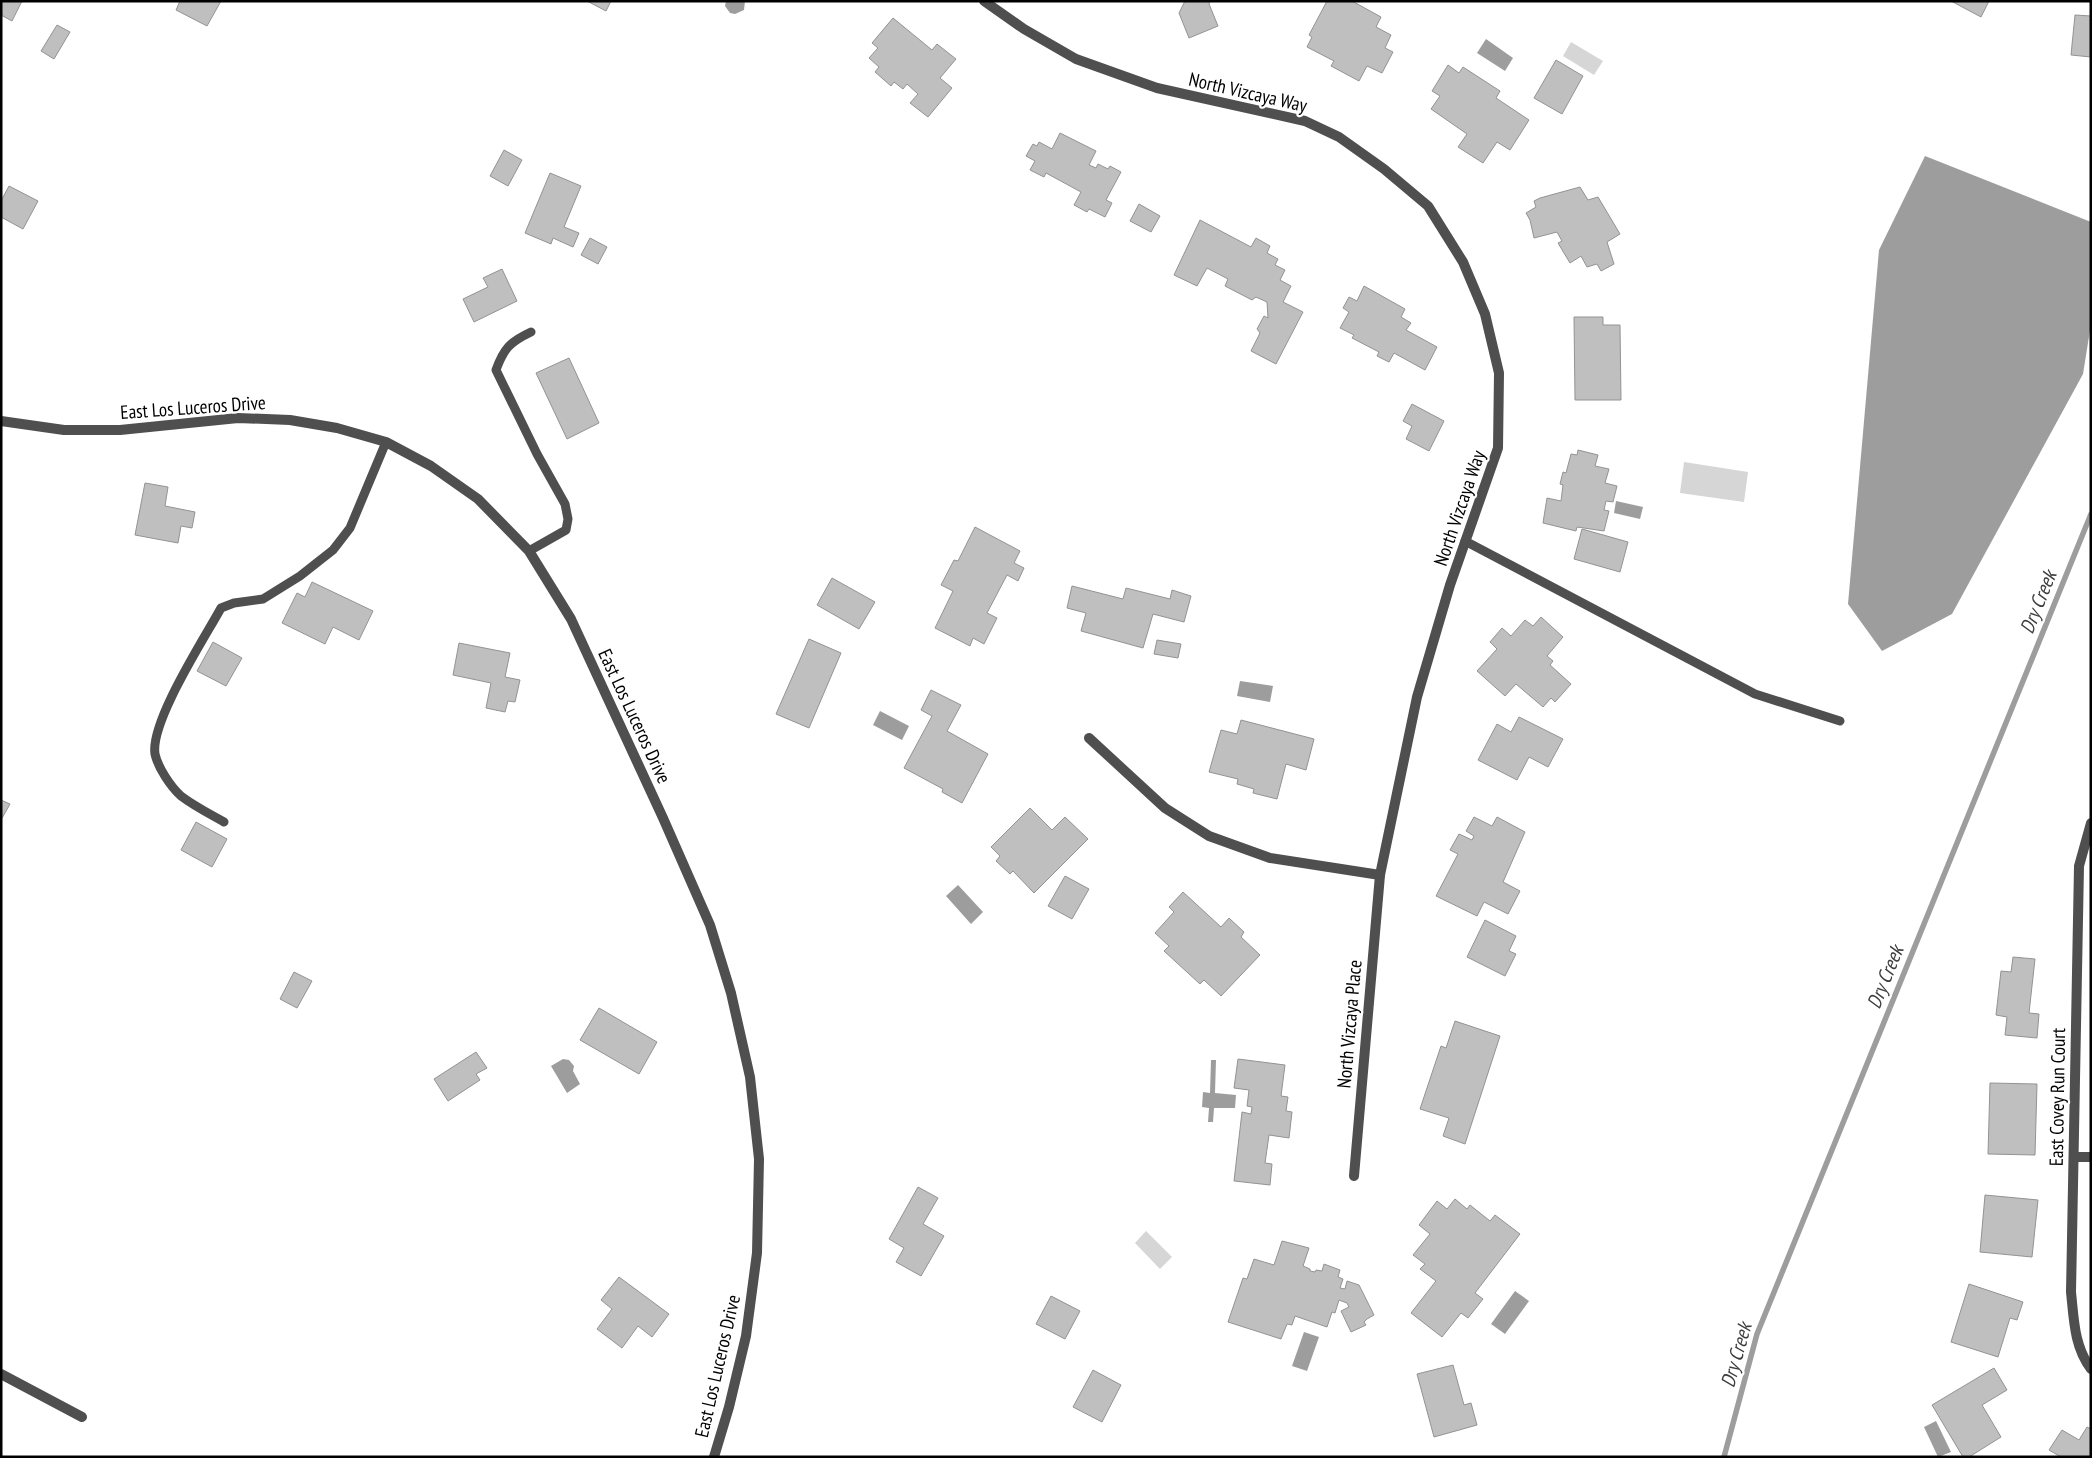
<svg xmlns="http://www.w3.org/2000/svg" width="2092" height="1458" font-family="'PT Sans Narrow',sans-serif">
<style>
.green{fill:#d6d6d6}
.water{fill:#9d9d9d}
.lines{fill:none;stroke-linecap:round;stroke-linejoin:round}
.stream{stroke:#9d9d9d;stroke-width:5.5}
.building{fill:#bfbfbf;stroke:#939393}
.service{stroke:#4f4f4f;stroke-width:9}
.minor{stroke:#4f4f4f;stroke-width:10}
.labels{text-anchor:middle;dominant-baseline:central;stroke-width:4.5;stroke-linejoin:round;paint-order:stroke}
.street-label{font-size:19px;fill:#000;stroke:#fff}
.water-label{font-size:20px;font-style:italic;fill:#3e3e3e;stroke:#fff}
</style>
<rect width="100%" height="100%" fill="#fff"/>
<g class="green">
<polygon points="1571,42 1603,61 1594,75 1563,56"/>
<polygon points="1684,462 1748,472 1744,502 1680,493"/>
<polygon points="1146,1231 1172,1257 1160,1269 1135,1243"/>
</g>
<g class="water">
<polygon points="726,1 745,1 744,10 735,14 730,13 725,6"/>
<polygon points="1486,39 1513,58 1505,71 1477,53"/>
<polygon points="1925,156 2091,222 2091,324 2083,374 1952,614 1882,651 1848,604 1879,250"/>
<polygon points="1616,501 1643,507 1640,519 1614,513"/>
<polygon points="1240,681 1273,686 1270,702 1237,696"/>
<polygon points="880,711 909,726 902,740 873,725"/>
<polygon points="958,885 983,912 971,924 946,896"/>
<polygon points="563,1059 569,1060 574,1066 573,1071 580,1084 567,1093 551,1066"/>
<polygon points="1211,1060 1216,1060 1215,1093 1236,1095 1235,1108 1214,1108 1213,1122 1208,1122 1209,1108 1202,1107 1203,1092 1210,1093"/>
<polygon points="1515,1291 1529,1301 1505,1334 1491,1324"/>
<polygon points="1304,1332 1319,1337 1307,1371 1292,1366"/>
<polygon points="1936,1421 1951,1452 1938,1457 1924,1427"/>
</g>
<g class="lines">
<polyline class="stream" points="1724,1457 1757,1334 2091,514"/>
</g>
<g class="building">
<polygon points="1,1 22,1 12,21 1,15"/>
<polygon points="180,1 221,1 207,26 176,10"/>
<polygon points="587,1 611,1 606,11"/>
<polygon points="1185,1 1210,1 1209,4 1218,26 1189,38 1179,13"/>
<polygon points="1327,1 1352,1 1381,17 1376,27 1391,35 1385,48 1393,52 1382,73 1367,66 1359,81 1331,66 1334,61 1307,47 1312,37 1309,35"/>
<polygon points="1951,1 1989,1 1981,17"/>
<polygon points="2075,15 2091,16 2091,57 2071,55"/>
<polygon points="893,18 932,50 937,44 956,59 940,78 952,88 928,117 910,103 918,94 907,84 903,89 894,82 891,86 875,72 879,67 869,58 878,48 872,43"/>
<polygon points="57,25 70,32 54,59 41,51"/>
<polygon points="1556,60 1583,76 1562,114 1534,98"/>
<polygon points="1448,65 1459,73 1463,67 1500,91 1496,98 1529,120 1510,150 1497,142 1483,163 1458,147 1467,134 1431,109 1440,96 1432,91"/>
<polygon points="1060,133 1096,151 1089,165 1096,168 1098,164 1108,169 1110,166 1121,172 1106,200 1112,203 1105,217 1089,209 1087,212 1074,205 1081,192 1046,173 1044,177 1030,170 1035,161 1026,156 1033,144 1037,146 1039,142 1052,149"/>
<polygon points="504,150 522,160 508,186 490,176"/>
<polygon points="550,173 581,186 564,227 579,233 573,247 553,238 551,244 525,233"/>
<polygon points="9,186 38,201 23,229 1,217 1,201"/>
<polygon points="1580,187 1588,200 1598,197 1620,234 1607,242 1614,264 1601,271 1597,264 1587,267 1581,256 1570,263 1558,243 1562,241 1557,232 1534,238 1530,220 1526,213 1536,207 1534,201 1540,198"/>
<polygon points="1139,204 1160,216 1151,232 1130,221"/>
<polygon points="1200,220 1251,247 1256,238 1270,246 1267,253 1278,259 1275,265 1285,270 1280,280 1291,286 1283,302 1303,312 1276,364 1251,351 1260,333 1257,329 1264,316 1268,318 1267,302 1256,297 1252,300 1225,286 1228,279 1207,268 1197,286 1174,275"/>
<polygon points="590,238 607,247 598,264 581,255"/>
<polygon points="502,269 517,301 474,322 463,299 488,287 483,278"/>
<polygon points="1364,286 1405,309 1401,317 1411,323 1406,330 1437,347 1425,370 1394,353 1389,362 1377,356 1379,352 1352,338 1354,335 1340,328 1349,312 1343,308 1349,297 1357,301"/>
<polygon points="1574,317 1603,317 1603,325 1620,325 1621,400 1575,400"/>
<polygon points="569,358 599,423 567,439 536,373"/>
<polygon points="1412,404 1444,421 1429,451 1406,439 1412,426 1403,421"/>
<polygon points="1578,450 1598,455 1595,466 1609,469 1605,483 1617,486 1613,502 1606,501 1604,510 1609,511 1604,531 1577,527 1576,531 1543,523 1547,498 1561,501 1563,485 1560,484 1563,472 1566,473 1571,454 1577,455"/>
<polygon points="145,483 168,487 165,506 195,512 192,528 181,526 178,543 135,535"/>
<polygon points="975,527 1020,551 1014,563 1024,568 1018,581 1007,575 987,613 997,618 984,644 973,638 970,646 935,628 953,591 941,585 954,560 958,561"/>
<polygon points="1582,529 1628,542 1620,572 1574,559"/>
<polygon points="832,578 875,602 859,629 817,605"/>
<polygon points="312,582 373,611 359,640 333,627 325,644 282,623 297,593 305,597"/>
<polygon points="1072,586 1123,599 1126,588 1170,599 1172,590 1191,596 1184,622 1153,614 1143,648 1081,631 1086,613 1067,608"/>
<polygon points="1541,617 1563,637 1547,656 1553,661 1550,665 1571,684 1555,702 1551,698 1543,707 1516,684 1505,696 1477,671 1497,649 1490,642 1502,628 1511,636 1525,620 1533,626"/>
<polygon points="809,639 841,653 809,728 776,714"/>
<polygon points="1157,640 1181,644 1178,658 1154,654"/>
<polygon points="213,642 242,658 226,686 197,671"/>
<polygon points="459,643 510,653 505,677 520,680 515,702 508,701 505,712 486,708 491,683 453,675"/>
<polygon points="931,690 961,705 947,731 988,754 962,803 942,792 943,789 904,768 932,716 921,710"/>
<polygon points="1519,717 1563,739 1548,767 1529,757 1517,780 1478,760 1497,724 1511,732"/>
<polygon points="1241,720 1314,739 1306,770 1286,764 1277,799 1253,793 1254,789 1237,784 1238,779 1209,772 1221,730 1237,734"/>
<polygon points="1,800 10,804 1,820"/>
<polygon points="1030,808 1052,830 1065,817 1088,839 1034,893 1013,871 1010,874 996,861 1000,856 991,847"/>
<polygon points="1474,817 1492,826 1497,817 1525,832 1503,882 1520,891 1508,914 1484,902 1477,916 1436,896 1458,854 1450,850 1459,834 1472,840 1474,836 1466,831"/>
<polygon points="196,822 227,839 212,867 181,850"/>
<polygon points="1065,876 1089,889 1072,919 1048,906"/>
<polygon points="1183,892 1221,927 1229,918 1244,932 1241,937 1260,955 1221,996 1204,980 1200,984 1164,951 1169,946 1155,933 1174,912 1169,907"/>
<polygon points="1485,920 1516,936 1509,951 1516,954 1505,976 1467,957"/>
<polygon points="2013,957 2035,959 2029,1013 2039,1014 2037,1038 2005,1035 2007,1017 1996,1015 2001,971 2011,972"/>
<polygon points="294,972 312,981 297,1008 280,999"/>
<polygon points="599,1008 657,1042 639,1074 580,1040"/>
<polygon points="1455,1021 1500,1036 1465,1144 1443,1136 1449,1118 1420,1109 1441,1046 1446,1048"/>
<polygon points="476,1052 487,1068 476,1074 480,1080 448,1101 434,1079"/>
<polygon points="1238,1059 1285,1065 1281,1096 1288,1097 1286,1111 1292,1112 1289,1138 1269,1135 1265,1163 1272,1164 1270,1185 1234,1181 1242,1112 1251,1114 1252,1107 1247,1106 1249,1090 1234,1088"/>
<polygon points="1990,1083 2037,1084 2035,1155 1988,1154"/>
<polygon points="918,1187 938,1198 923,1224 944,1236 921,1276 896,1262 904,1248 889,1239"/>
<polygon points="1985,1195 2038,1200 2032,1257 1980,1252"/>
<polygon points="1455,1199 1467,1209 1470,1205 1490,1221 1495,1215 1520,1234 1475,1293 1483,1299 1468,1318 1461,1313 1442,1337 1411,1313 1436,1281 1420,1269 1425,1264 1413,1255 1430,1234 1419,1225 1437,1201 1447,1209"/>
<polygon points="1282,1241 1309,1248 1303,1266 1310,1269 1310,1271 1315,1272 1316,1270 1322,1271 1324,1264 1340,1270 1338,1277 1343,1279 1340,1288 1345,1289 1347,1281 1359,1285 1374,1315 1367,1319 1364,1322 1366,1325 1351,1332 1341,1311 1349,1307 1347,1303 1339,1300 1335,1313 1332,1312 1327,1327 1295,1316 1292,1325 1287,1324 1281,1339 1228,1322 1243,1278 1247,1279 1254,1259 1274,1265"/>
<polygon points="619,1277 669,1314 652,1337 638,1326 622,1348 597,1329 612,1309 601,1300"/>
<polygon points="1969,1284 2023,1302 2017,1320 2010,1318 1998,1357 1951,1342"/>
<polygon points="1051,1296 1080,1311 1065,1339 1036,1324"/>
<polygon points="1453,1365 1464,1405 1471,1403 1477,1425 1434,1437 1417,1374"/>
<polygon points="1994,1368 2007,1390 1982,1405 2001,1437 1969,1457 1963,1457 1932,1405"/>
<polygon points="1093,1370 1121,1385 1102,1422 1073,1407"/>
<polygon points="2087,1427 2091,1429 2091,1457 2061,1457 2049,1450 2062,1430 2079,1440"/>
</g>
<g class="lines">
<g class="service">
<polyline points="1465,541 1755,694 1840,721"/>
<path d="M529,551l37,-21 2,-11 -3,-15 -28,-50 -41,-84c8,-22 14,-28 35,-38"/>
<path d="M224,822c-14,-8 -30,-16 -43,-26 -10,-9 -23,-28 -26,-42 -5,-32 49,-115 66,-146l13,-5 29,-4 37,-23 33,-26 17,-22 36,-86"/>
</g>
<g class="minor">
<polyline points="984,1 1024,29 1076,59 1157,88 1305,121 1339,137 1384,169 1428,206 1463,262 1485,314 1499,373 1498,448 1450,585 1417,697 1380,875 1354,1176"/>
<polyline points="1,421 64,430 120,430 238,418 290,420 337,428 386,442 431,466 478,499 529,551 571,619 663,818 710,925 731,993 750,1077 759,1159 757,1253 746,1336 729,1407 714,1457"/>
<polyline points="1089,738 1165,808 1209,836 1270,858 1380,875"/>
<path d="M2091,823l-12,43 -8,426c3,28 3,54 20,77"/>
<polyline points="2074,1157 2091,1157"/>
<polyline points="1,1374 82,1417"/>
</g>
</g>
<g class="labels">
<g class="street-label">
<text transform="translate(1248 92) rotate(13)">North Vizcaya Way</text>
<text transform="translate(193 407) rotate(-4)">East Los Luceros Drive</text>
<text transform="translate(1459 508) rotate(-71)">North Vizcaya Way</text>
<text transform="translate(635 716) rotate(65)">East Los Luceros Drive</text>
<text transform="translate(1349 1024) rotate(-85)">North Vizcaya Place</text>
<text transform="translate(2057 1097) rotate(-89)">East Covey Run Court</text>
<text transform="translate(717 1366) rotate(-77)">East Los Luceros Drive</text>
</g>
<g class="water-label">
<text transform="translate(2038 602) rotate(-68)">Dry Creek</text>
<text transform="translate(1885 977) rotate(-68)">Dry Creek</text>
<text transform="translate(1736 1355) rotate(-74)">Dry Creek</text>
</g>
</g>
<rect width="2092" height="1458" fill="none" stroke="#000000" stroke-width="5"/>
</svg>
